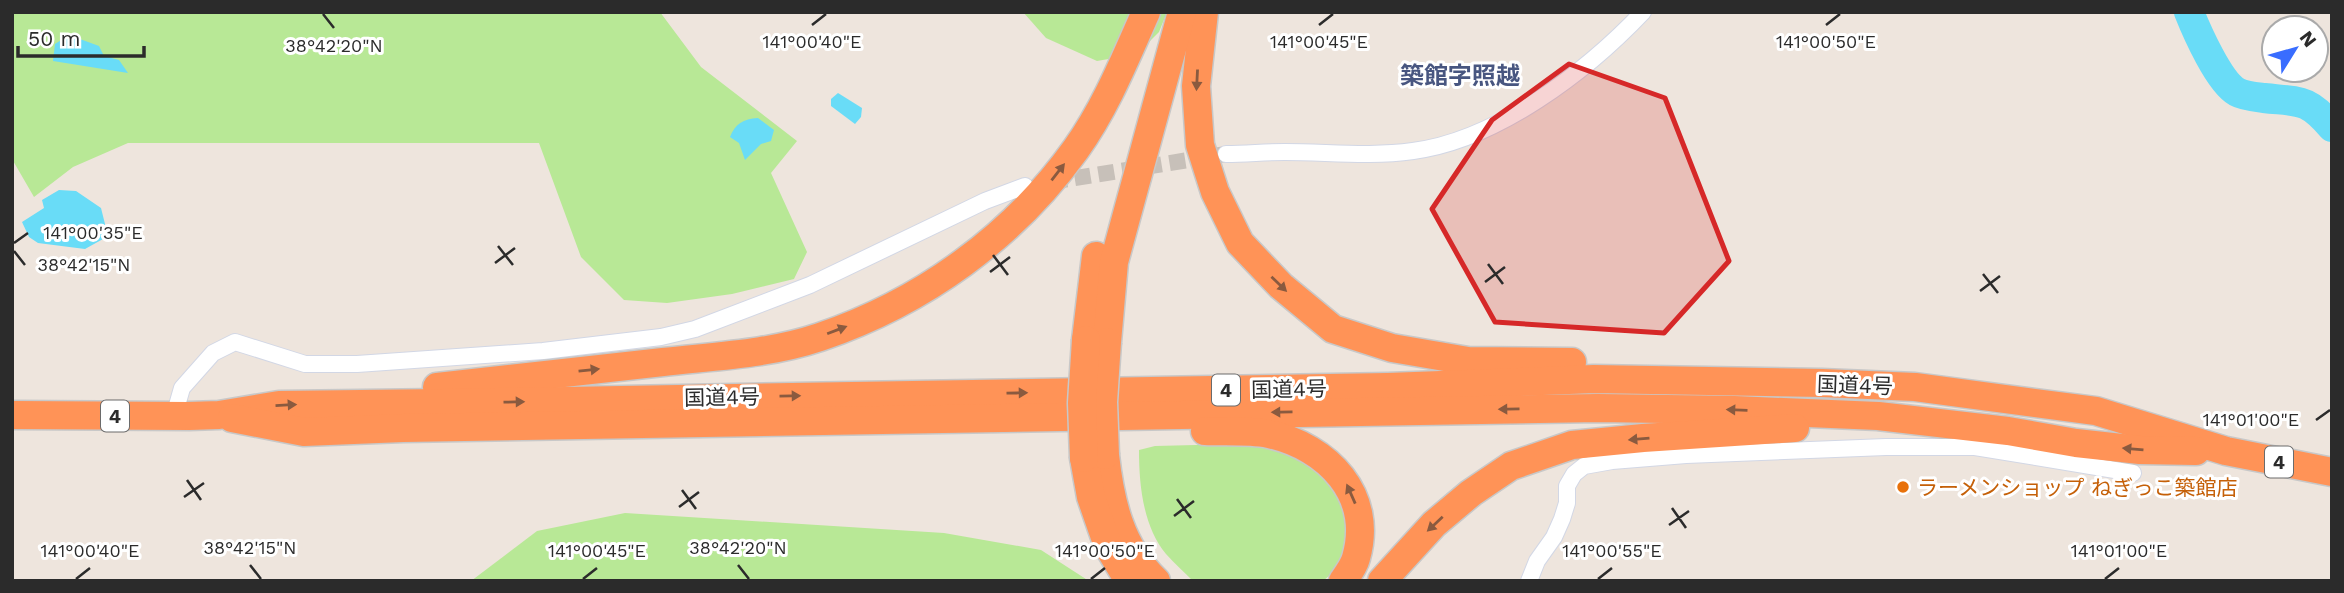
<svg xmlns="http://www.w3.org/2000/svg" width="2344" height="593" font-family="'Work Sans','Noto Sans JP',sans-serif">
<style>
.green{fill:#b8e896}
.water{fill:#69dcf7}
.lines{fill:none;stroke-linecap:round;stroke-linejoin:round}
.river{stroke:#69dcf7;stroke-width:30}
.street-tunnel{stroke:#c7c0b9;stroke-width:16;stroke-dasharray:16 8;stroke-linecap:butt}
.street-casing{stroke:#d2d7e5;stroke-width:18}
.highway-casing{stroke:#c8c8c8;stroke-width:31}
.street{stroke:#fff;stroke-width:16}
.highway{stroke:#ff9357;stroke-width:28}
.highway-bridge-casing{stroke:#c8c8c8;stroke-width:31;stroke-linecap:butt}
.highway-bridge{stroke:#ff9357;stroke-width:28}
.oneway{fill:#8a5a3f}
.marked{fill:#d62828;fill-opacity:0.2;stroke:#d62828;stroke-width:5;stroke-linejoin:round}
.ticks{fill:none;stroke:#2b2b2b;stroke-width:2.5}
.food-dot{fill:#e8710a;stroke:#fff;stroke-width:2.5}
.labels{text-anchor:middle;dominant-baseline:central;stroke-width:6;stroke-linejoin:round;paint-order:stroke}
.shield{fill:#fff;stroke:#6b6b6b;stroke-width:2}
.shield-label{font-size:19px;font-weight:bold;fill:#2b2b2b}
.street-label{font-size:21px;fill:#2b2b2b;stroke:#fff}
.food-label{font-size:21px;fill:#c56008;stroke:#fff;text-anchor:start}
.quarter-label{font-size:24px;font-weight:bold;fill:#485680;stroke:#fff}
.ticks-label{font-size:18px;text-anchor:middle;fill:#2b2b2b;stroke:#fff;stroke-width:6;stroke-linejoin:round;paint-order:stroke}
</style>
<rect width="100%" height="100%" fill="#eee5dd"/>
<g class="green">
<polygon points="12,12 660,12 701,67 797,141 771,173 807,252 794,279 732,294 667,303 624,300 581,257 539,143 128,143 73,167 34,197 12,159"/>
<polygon points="1023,12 1167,12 1159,32 1137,54 1097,61 1046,38"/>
<path d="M1236,444l48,3 29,21 29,29 10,31 -6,25 -16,22 -7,6h-130c-9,-9 -19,-18 -27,-27 -23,-28 -27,-69 -27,-104l16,-4z"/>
<polygon points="625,513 944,533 1041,550 1089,581 471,581 537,531"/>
</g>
<g class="water">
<polygon points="69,35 99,46 104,56 119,60 128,73 53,61 55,44"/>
<polygon points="838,93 862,108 861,117 855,124 831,106 831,99"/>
<path d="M758,118l16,12 -3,11 -10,3 -16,16 -6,-17 -9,-6c5,-13 13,-18 28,-19z"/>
<polygon points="59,190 76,191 101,208 106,228 103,239 85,249 38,243 29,237 22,222 44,208 42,200"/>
</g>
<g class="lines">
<path class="river" d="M2189,12c8,20 30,70 48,80 7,4 19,5 27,6 36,4 43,0 68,29"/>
<polyline class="street-tunnel" points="1051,182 1226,154"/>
<defs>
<g id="street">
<path d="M1226,154c20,0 39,-2 59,-2 43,0 86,5 128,-1 84,-11 173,-79 230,-139"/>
<polyline points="174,416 182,388 213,353 235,342 305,364 357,364 543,351 661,337 695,329 810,285 985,201 1025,186"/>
<polyline points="1529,581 1537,561 1554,537 1562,519 1567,503 1567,486 1574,474 1584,466 1612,461 1686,455 1886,447 1975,447 2133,473"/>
</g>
<g id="highway">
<polyline points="1204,12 1196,86 1200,145 1215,192 1240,243 1281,286 1333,329 1392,348 1468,361 1572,362"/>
<polyline points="1086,340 1096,256"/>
<polyline points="1107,342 1114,262 1182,12"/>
<path d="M437,387c75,-8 151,-17 226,-25 53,-6 107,-8 157,-25 103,-35 193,-100 256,-188 30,-42 49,-90 70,-137"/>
<polyline points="12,415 189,416 219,415 279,405 443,403 1388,387 1594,379 1822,383 1915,387 2096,411 2226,451 2332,472"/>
<polyline points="232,418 304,432 403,428 1598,408 1734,410 1878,416 2008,431 2076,443 2140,450 2196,451"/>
<path d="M1205,431c20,1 44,-1 64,3 59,13 105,61 87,124 -2,8 -8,16 -13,23"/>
<path d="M1105,455c5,46 15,92 51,126"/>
<polyline points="1084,458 1091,497 1108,546 1129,581"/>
<polyline points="1382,581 1434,524 1471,493 1511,466 1572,445 1643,438 1795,428"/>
</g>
</defs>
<use href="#street" class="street-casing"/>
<use href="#highway" class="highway-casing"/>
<use href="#street" class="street"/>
<use href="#highway" class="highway"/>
<defs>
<g id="highway-bridge">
<polyline points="1105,455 1103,402 1107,342"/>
<polyline points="1084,458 1082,403 1086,340"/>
</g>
</defs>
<use href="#highway-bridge" class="highway-bridge-casing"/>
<use href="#highway-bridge" class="highway-bridge"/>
</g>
<defs><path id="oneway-solid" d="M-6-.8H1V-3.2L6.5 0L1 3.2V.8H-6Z" transform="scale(1.75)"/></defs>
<g class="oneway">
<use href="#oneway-solid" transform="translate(1197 80) rotate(93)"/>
<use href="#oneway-solid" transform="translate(1058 172) rotate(-52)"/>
<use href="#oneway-solid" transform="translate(1279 284) rotate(44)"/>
<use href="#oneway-solid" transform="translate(837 330) rotate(-21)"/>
<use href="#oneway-solid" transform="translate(589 370) rotate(-6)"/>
<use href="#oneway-solid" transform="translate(1017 393) rotate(-1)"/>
<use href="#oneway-solid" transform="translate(790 396) rotate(-1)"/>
<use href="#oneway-solid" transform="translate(514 402) rotate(-1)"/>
<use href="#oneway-solid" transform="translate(286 405) rotate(-3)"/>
<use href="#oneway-solid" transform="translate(1509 409) rotate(179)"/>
<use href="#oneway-solid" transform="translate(1737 410) rotate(-178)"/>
<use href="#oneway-solid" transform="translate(1282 412) rotate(179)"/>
<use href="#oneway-solid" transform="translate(1639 439) rotate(175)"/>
<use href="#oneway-solid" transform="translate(2133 449) rotate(-175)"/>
<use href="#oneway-solid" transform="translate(1351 494) rotate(-114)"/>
<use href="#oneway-solid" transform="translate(1435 524) rotate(137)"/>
</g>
<path class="marked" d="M1569,64l96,34 64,163 -65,72 -169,-11 -63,-113 60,-89z"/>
<path class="ticks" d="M323,14l11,14M812,25l14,-11M1319,25l14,-11M1826,25l14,-11M14,243l14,-10M498,246l15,19M14,251l11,14M993,255l15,20M495,263l20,-15M1488,264l15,20M990,272l20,-15M1983,274l15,19M1485,282l20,-15M1980,291l20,-15M2316,420l14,-10M187,480l14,20M682,490l14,19M184,497l20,-14M1177,499l14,19M679,507l20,-15M1672,508l14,20M1174,516l20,-15M1669,525l20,-14M250,565l11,14M738,565l11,14M76,579l14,-11M583,579l14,-11M1091,579l14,-11M1598,579l14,-11M2105,579l14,-11"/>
<circle class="food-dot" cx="1903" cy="487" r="7"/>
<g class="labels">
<g class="shield">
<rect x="1212" y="374.5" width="28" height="31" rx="5"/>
<rect x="101" y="400.5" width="28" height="31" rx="5"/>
<rect x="2265" y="446.5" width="28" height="31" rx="5"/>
</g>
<g class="shield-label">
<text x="1226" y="390">4</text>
<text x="115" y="416">4</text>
<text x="2279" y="462">4</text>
</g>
<g class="street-label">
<text transform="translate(1855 385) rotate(2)">国道4号</text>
<text transform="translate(1289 389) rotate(-1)">国道4号</text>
<text transform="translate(722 397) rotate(-1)">国道4号</text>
</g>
<g class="food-label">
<text x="1917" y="487">ラーメンショップ ねぎっこ築館店</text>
</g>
<g class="quarter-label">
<text x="1460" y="76">築館字照越</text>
</g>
</g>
<g class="ticks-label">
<text x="812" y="48">141°00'40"E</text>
<text x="1319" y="48">141°00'45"E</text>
<text x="1826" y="48">141°00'50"E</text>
<text x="334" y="52">38°42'20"N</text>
<text x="93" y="239">141°00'35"E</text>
<text x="84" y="271">38°42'15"N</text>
<text x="2251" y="426">141°01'00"E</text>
<text x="250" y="554">38°42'15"N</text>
<text x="738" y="554">38°42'20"N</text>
<text x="90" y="557">141°00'40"E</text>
<text x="597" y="557">141°00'45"E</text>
<text x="1105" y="557">141°00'50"E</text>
<text x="1612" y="557">141°00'55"E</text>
<text x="2119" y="557">141°01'00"E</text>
</g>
<rect width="2344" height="593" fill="none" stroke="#2b2b2b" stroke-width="28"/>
<g transform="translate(2295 49) rotate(53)"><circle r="33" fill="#ffffff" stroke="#aaaaaa" stroke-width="2"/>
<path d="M0-5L12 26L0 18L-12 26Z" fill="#396dff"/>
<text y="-10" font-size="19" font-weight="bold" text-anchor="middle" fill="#2b2b2b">N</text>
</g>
<path d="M18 46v10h126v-10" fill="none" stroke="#2b2b2b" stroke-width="3.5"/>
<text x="28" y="46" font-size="21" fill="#2b2b2b" stroke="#ffffff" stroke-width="5" paint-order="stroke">50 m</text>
</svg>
